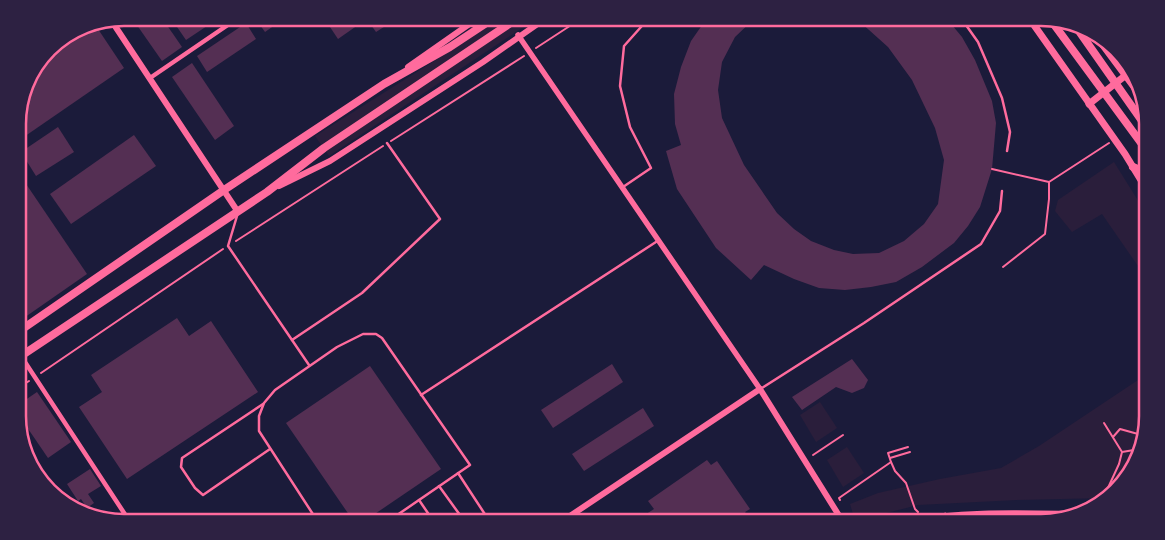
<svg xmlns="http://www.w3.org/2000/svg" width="1165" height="540" font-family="Signika,sans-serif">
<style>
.green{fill:#2a1e3b}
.building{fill:#542f53}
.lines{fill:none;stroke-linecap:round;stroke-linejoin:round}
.path{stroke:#ff6b9d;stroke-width:2}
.service{stroke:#ff6b9d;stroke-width:2.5}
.minor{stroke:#ff6b9d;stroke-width:4.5}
.tertiary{stroke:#ff6b9d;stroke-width:5.5}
.secondary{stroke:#ff6b9d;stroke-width:6}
.primary{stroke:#ff6b9d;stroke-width:7}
.trunk{stroke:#ff6b9d;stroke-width:8}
.rim{fill:none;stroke:#ff6b9d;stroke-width:2.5}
</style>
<rect width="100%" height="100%" fill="#1b1b3a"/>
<g class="green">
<polygon points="486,18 537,18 329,156 315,136 474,36 469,29"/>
<polygon points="1114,162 1147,215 1147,279 1102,214 1072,232 1055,211 1058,200"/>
<polygon points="1147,374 1147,417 1139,457 1106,498 1017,500 918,505 855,521 850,504 878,493 940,479 1001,468 1039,446"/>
<polygon points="820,402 837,428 816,442 800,415"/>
<polygon points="847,447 864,473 843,487 827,460"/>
<polygon points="416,512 422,522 408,522 405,518"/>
</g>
<g class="building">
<polygon points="132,18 162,18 182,47 162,61"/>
<polygon points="185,18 219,18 186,40 175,24"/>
<polygon points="255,18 285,18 265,32"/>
<polygon points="324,18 352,18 358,25 338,39"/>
<polygon points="366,18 398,18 376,32"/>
<polygon points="707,18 755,18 735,37 722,62 718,90 722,118 744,165 777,213 794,229 811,241 834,250 853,254 879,253 904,241 924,224 938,204 944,160 935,128 912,80 888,47 859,21 852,18 945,18 947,19 962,37 975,60 992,101 996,123 992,169 980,207 968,226 954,243 922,267 896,282 871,287 845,290 819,288 794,279 764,265 751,280 716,248 677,189 666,151 681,145 675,124 674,94 681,67 691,41"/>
<polygon points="94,23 124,68 18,141 18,117 29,77 53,44 83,25"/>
<polygon points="246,23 256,39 207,72 197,56"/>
<polygon points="192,63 234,126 215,140 172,77"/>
<polygon points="58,127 74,152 36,176 21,152"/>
<polygon points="134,135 156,166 71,224 50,194"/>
<polygon points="18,172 87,274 18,322"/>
<polygon points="177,318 189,336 211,321 258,392 127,479 79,407 102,392 91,375"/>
<polygon points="852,359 868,380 864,388 852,393 836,387 802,410 792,397"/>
<polygon points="612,364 623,382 553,428 541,410"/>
<polygon points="370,366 441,469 363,522 354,522 286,423"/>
<polygon points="37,392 71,442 48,458 18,414 18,405"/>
<polygon points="643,408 654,426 584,471 572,454"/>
<polygon points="707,460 711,465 717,461 750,509 745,512 749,517 742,522 634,522 654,509 648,501"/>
<polygon points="90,469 101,486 88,494 94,503 87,508 81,499 78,501 67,484"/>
<polygon points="117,512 124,522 107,519"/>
</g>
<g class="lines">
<g class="path">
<polyline points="536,48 582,18"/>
<polyline points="391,141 524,56"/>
<polyline points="992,169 1049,182"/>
<polyline points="236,241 383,146"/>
<polyline points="1003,267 1045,234 1049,199 1049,182 1109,143"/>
<polyline points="41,373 223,249"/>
<polyline points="18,388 29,381"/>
<polyline points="1113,437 1120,429 1138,434"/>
<polyline points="1134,450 1142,419 1147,415"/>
<polyline points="1134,450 1140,454"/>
<polyline points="1122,452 1134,450"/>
<polyline points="813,455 843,435"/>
<polyline points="890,458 910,452"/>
<polyline points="891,462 895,471 906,483 915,509 918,512"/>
<polyline points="840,500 839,498 891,462 888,453 908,447"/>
<polyline points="1101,503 1119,464 1122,452 1104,423"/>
</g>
<g class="service">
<polyline points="961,18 978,42 1002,98 1010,132 1007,151"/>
<polyline points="623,187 651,168 630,127 620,86 624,46 649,18"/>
<polyline points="237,216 228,246 292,340 362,293 440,219 387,143"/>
<polyline points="292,340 309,365"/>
<polyline points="762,388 864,323 981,244 1000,211 1002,191"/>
<polyline points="421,395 659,240"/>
<polyline points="263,404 182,458 181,467 195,488 203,495 270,449"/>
<polyline points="458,473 490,522"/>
<polyline points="439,486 465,522"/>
<polyline points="419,500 434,522"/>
<polyline points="397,516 402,522"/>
<polyline points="318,522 259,431 259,416 264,403 275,390 337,347 363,334 376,334 382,338 470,465 387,522"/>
</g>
<g class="minor">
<polyline points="150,78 238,18"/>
<polyline points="21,356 130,522"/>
<polyline points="945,515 950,522"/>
</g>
<polyline class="tertiary" points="518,35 760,389"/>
<g class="secondary">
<polyline points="111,20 238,212"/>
<polyline points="408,67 478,18"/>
<polyline points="279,186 330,161 483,62 546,18"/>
<polyline points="561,522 760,389 843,522"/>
<path d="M905,522c55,-11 112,-9 168,-8"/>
</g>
<g class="primary">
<polyline points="1029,18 1125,154 1147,190"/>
<polyline points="1096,36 1140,95"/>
<polyline points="1089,104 1126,75"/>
</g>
<g class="trunk">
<polyline points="1050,19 1147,151"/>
<polyline points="1074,24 1147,128"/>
<polyline points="1133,167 1144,172 1147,174"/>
<polyline points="18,332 224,190 384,84 450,47 494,18"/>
<polyline points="18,358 267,192 324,148 518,18"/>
</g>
</g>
<path d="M0 0H1165V540H0ZM124 26H1041A98 98 0 0 1 1139 124V416A98 98 0 0 1 1041 514H124A98 98 0 0 1 26 416V124A98 98 0 0 1 124 26Z" fill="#2d2142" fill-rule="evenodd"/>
<path class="rim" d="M124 26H1041A98 98 0 0 1 1139 124V416A98 98 0 0 1 1041 514H124A98 98 0 0 1 26 416V124A98 98 0 0 1 124 26Z"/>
</svg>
